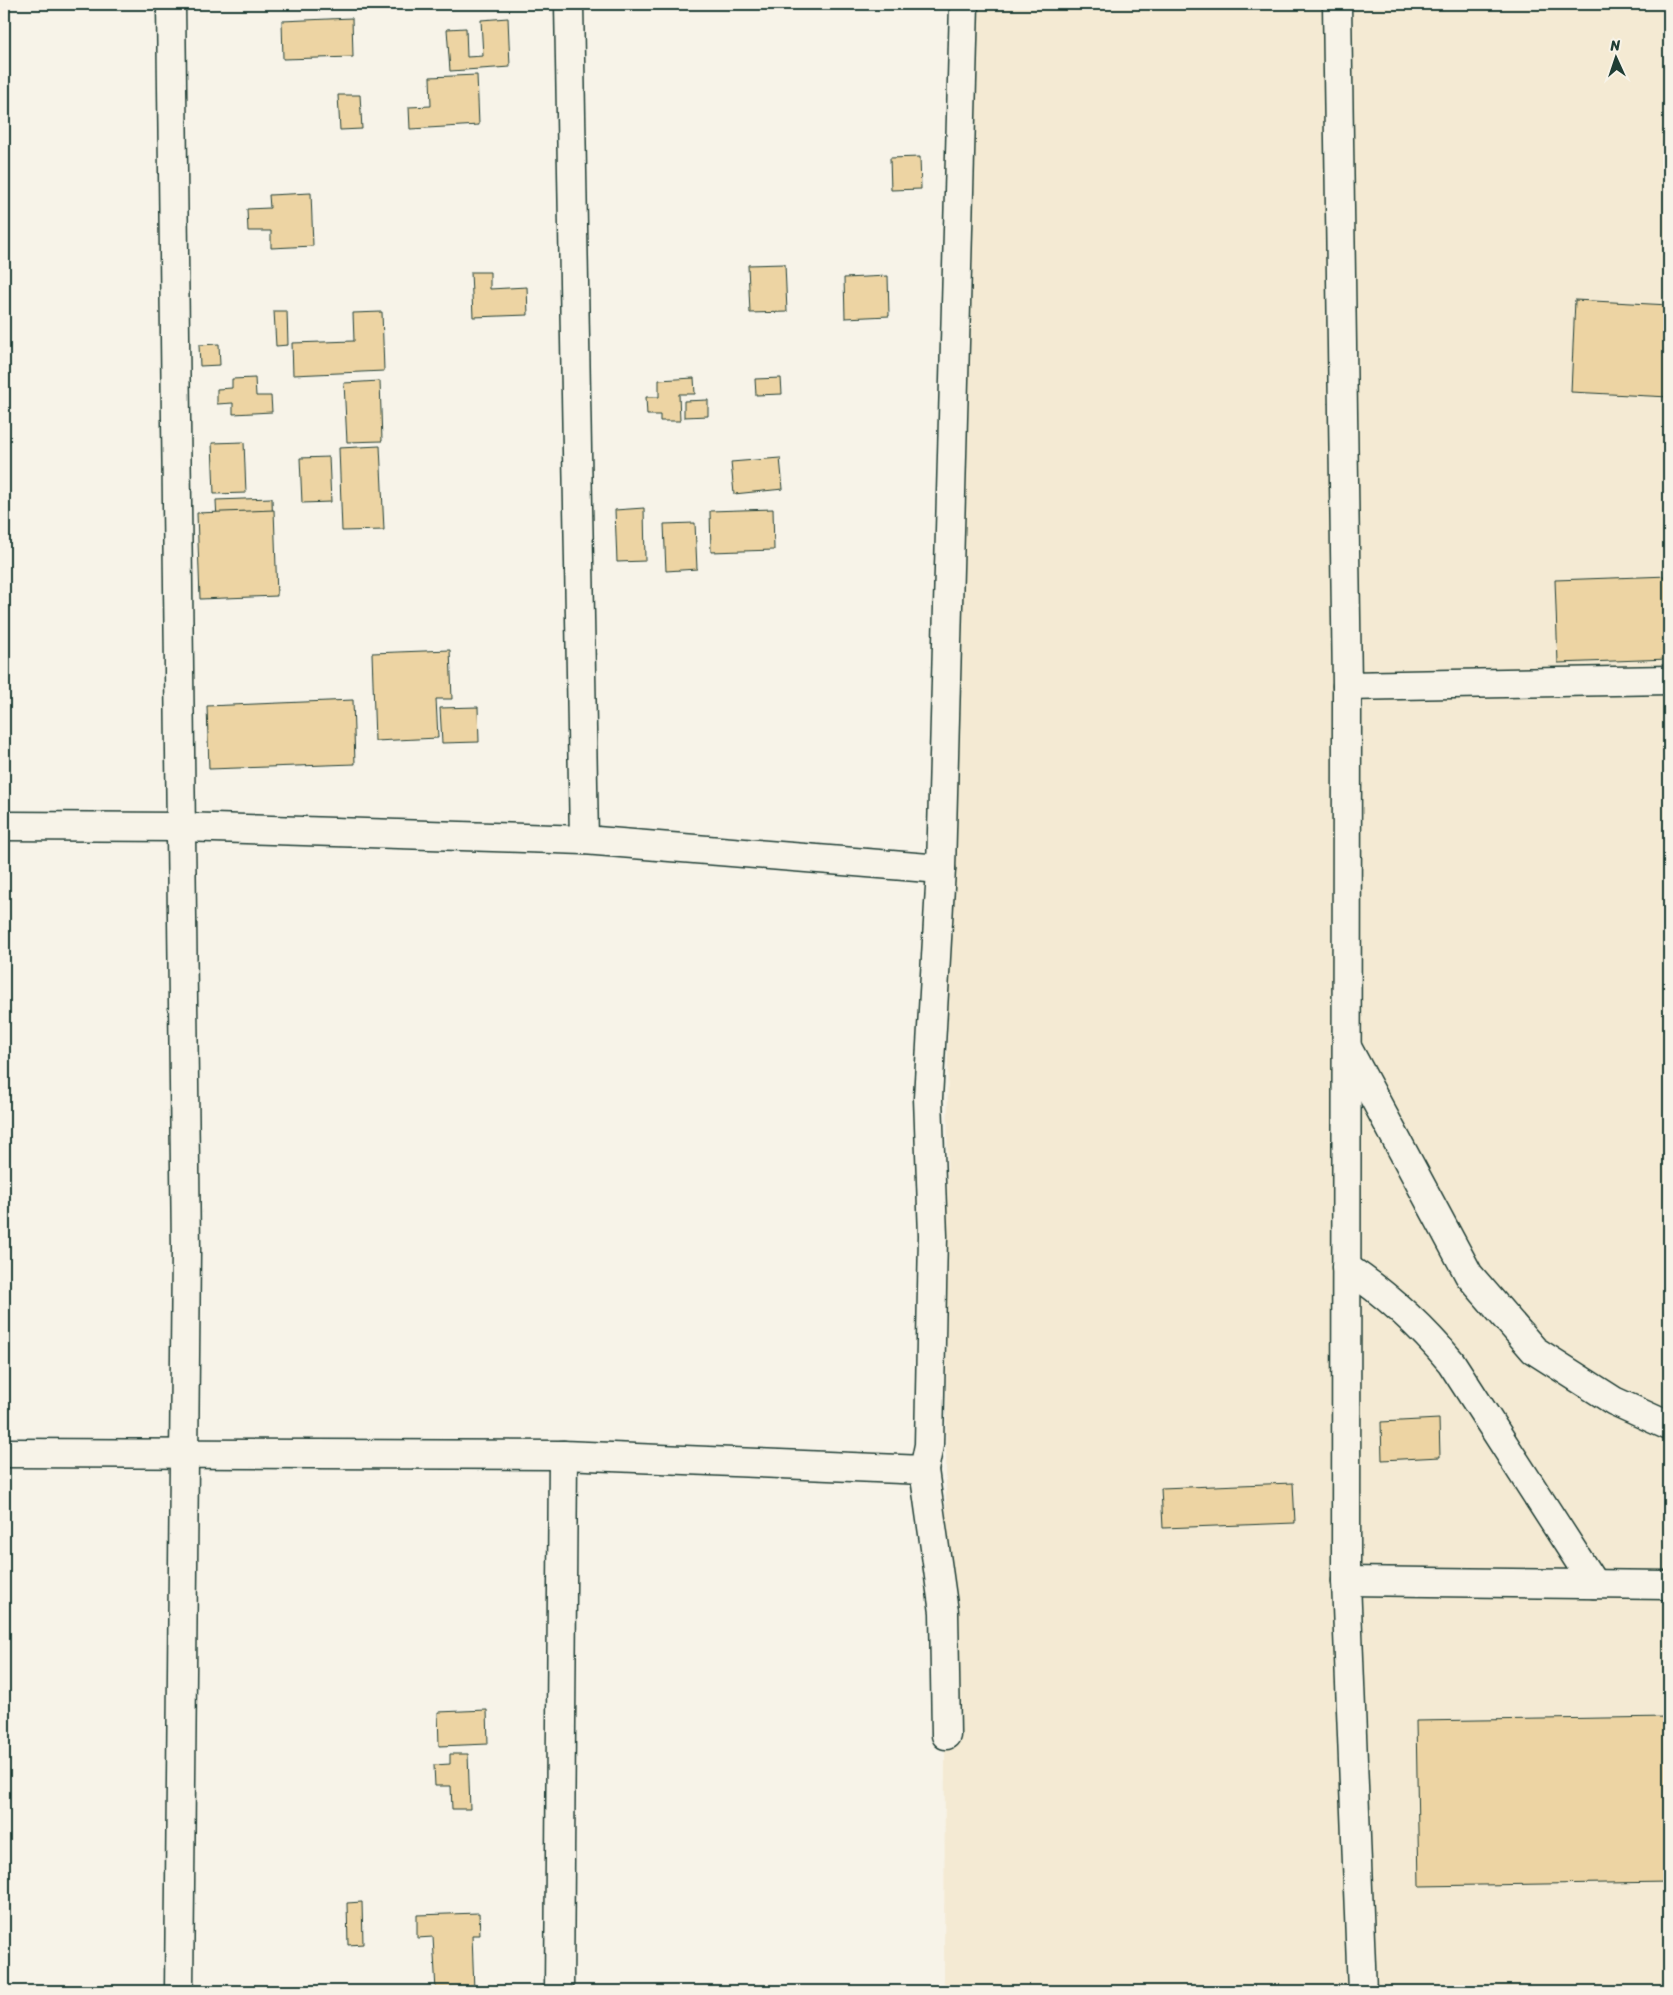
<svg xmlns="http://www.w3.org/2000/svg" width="1673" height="1995" font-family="Sriracha,sans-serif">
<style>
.built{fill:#f4ead3}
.building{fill:#edd4a3;stroke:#1f3d34}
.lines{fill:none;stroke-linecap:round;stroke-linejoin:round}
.minor-casing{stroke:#1f3d34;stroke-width:31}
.minor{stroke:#f7f3e8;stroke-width:28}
</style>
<rect width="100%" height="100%" fill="#f7f3e8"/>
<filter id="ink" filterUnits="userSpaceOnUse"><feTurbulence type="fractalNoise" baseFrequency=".02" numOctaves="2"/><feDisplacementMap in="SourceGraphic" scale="10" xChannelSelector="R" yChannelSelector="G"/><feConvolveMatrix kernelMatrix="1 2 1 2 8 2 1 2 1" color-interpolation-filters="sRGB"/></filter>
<g filter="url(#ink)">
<polygon class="built" points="952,4 1669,4 1669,1991 944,1991"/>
<g class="building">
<polygon points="352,18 353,57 283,59 282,21"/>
<polygon points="508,18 510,67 450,71 447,29 466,28 467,57 483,56 481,20"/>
<polygon points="477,75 479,125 410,129 409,107 431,106 430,77"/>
<polygon points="338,95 360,95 362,129 340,130"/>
<polygon points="920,157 921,189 891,190 890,158"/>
<polygon points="311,193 313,246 271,248 271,231 248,231 247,209 270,208 269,195"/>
<polygon points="785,264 787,312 750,313 748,265"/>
<polygon points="471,272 490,272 490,289 527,287 528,315 473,317"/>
<polygon points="888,276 889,316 845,318 844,278"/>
<polygon points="1575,300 1669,305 1669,397 1571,392"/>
<polygon points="274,311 287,311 288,345 276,346"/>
<polygon points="382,312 384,371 293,375 292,343 354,341 353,313"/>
<polygon points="219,344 220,365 200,366 199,345"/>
<polygon points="255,378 256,396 271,396 272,412 233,414 233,403 217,404 217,389 232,388 232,379"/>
<polygon points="694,378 695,394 679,394 680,421 660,421 660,415 647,415 646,397 659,397 659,380"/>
<polygon points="781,378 782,394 756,395 755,379"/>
<polygon points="380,381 382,441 347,442 344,383"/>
<polygon points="708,400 708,416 684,417 684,401"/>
<polygon points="244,442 246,493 214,494 212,443"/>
<polygon points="380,446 384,530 342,531 339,448"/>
<polygon points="329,457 331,502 302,503 300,458"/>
<polygon points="780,458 783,489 734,494 731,462"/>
<polygon points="272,498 273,538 218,540 216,500"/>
<polygon points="644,508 645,561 617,562 615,510"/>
<polygon points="773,509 774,550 711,552 710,511"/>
<polygon points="274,510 277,596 200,599 197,513"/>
<polygon points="695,523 697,569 666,571 664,524"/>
<polygon points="1669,576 1669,659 1558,663 1555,580"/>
<polygon points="450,650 452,699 436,699 438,738 375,741 372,653"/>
<polygon points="353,700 355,764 209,769 207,706"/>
<polygon points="478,707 479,742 442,743 440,708"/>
<polygon points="1439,1419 1440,1457 1382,1460 1381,1422"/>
<polygon points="1293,1483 1295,1523 1163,1528 1161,1488"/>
<polygon points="487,1710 488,1744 439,1746 438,1712"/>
<polygon points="1669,1717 1669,1882 1419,1886 1416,1721"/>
<polygon points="450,1754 468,1754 470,1809 452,1809 451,1786 435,1786 434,1765 450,1764"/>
<polygon points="362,1902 363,1944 348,1945 347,1903"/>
<polygon points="479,1913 480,1935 472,1935 474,1991 436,1991 433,1937 417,1938 417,1915"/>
</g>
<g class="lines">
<defs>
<g id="minor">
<polyline points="171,4 186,1249 179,1991"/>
<polyline points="569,4 584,840"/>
<polyline points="1337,4 1347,686 1346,1581 1362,1991"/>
<polyline points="1347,686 1669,680"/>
<polyline points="4,826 181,827 584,840 941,869"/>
<polyline points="1348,1049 1469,1275 1534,1350 1614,1401 1669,1426"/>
<path d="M1346,1267c40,27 74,58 105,95l143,222"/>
<polyline points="4,1453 563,1455 924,1470"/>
<polyline points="1346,1581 1669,1585"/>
<polyline points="946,1735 944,1612 924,1470 929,1445 933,1236 928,1098 941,869 964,4"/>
<polyline points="559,1991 563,1455"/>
</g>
</defs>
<use href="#minor" class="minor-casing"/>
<use href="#minor" class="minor"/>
</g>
</g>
<rect width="1673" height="1995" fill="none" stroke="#f7f3e8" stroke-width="20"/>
<rect x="10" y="10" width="1653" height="1975" fill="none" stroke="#1f3d34" stroke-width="2" filter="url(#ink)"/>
<g transform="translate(1616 58) rotate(357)" stroke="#f7f3e8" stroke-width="4" paint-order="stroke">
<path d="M0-4L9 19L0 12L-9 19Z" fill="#1f3d34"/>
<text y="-8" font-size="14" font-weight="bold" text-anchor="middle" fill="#1f3d34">N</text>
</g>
</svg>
